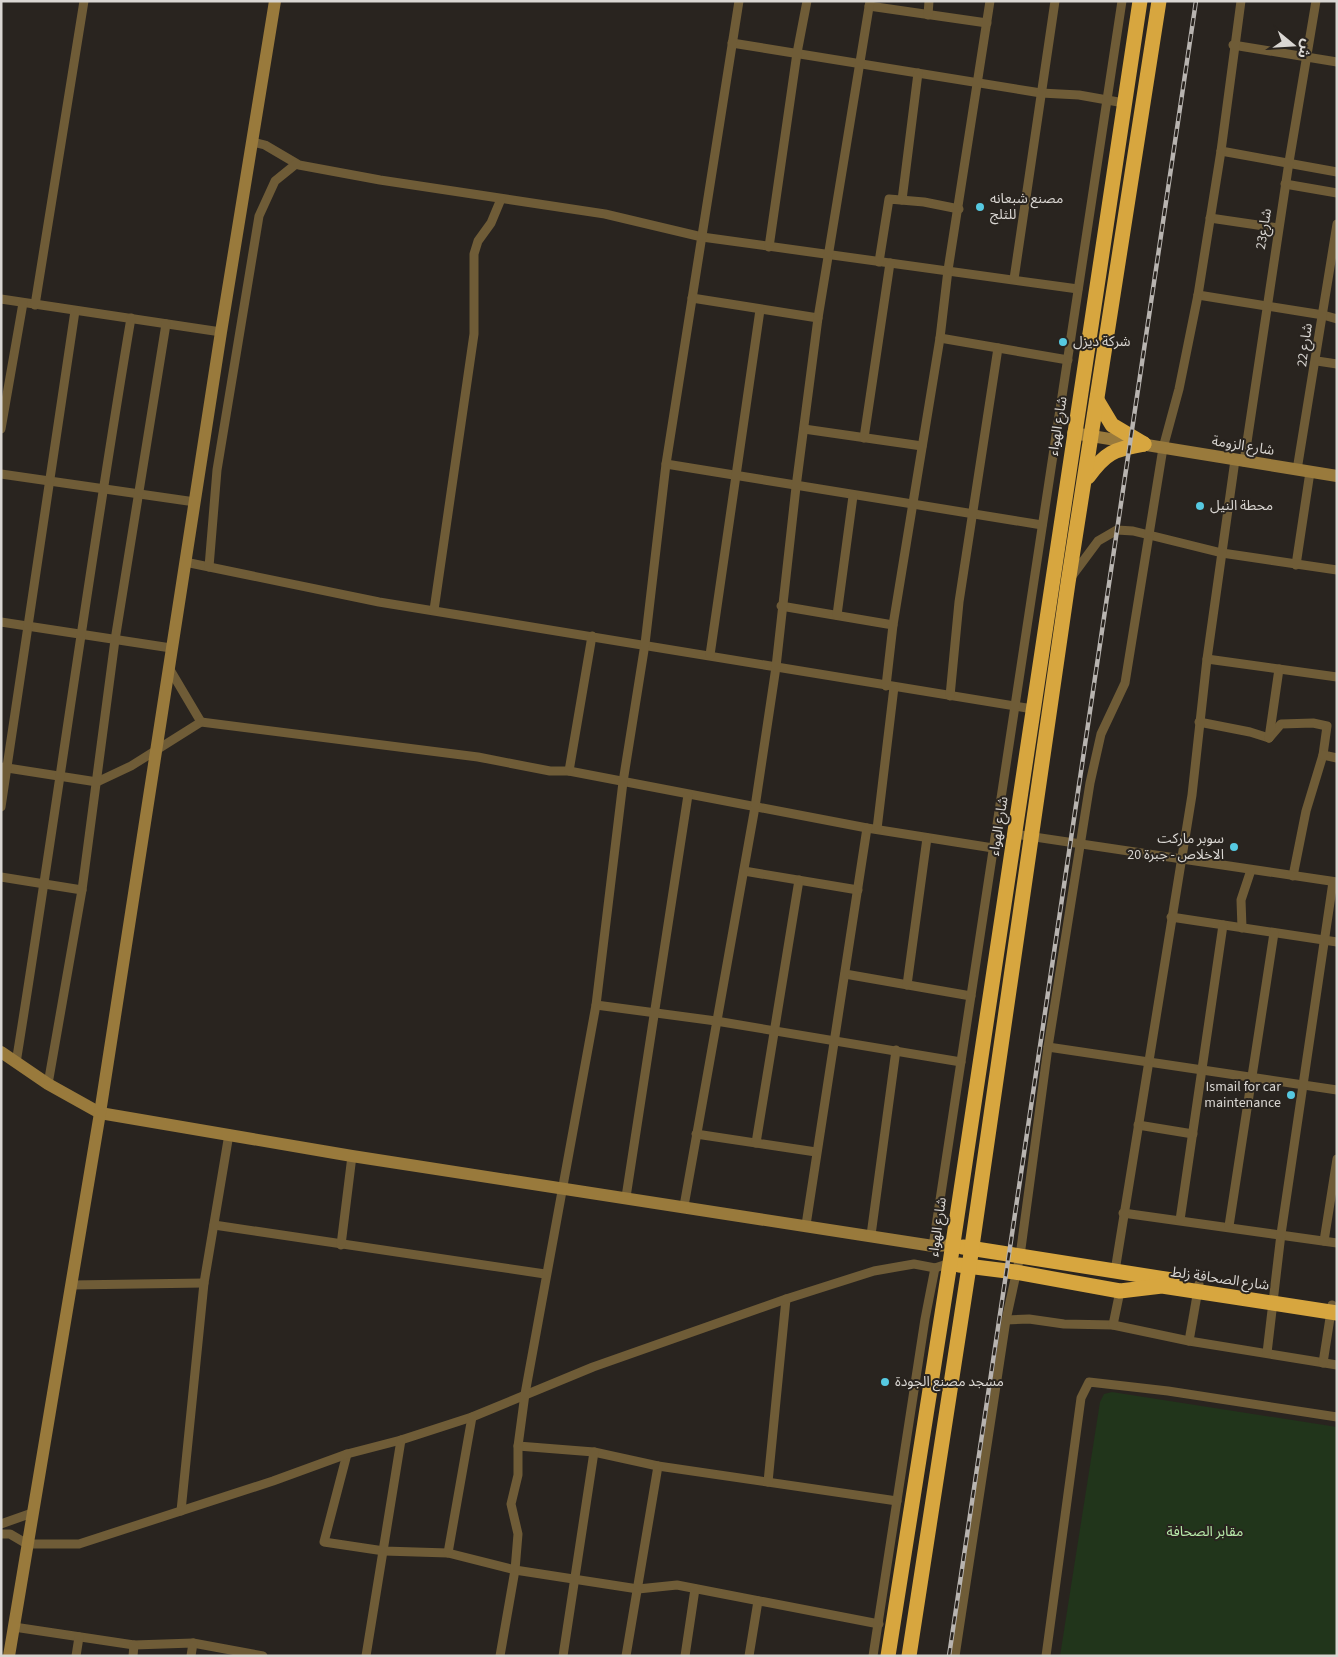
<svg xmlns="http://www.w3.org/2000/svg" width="1338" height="1657" font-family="'Source Sans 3','Noto Sans Arabic',sans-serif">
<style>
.green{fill:#21351b}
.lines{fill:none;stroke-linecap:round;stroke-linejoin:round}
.street{stroke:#6f5c37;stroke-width:9}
.secondary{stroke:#997a3c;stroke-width:12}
.highway{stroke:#d7a63f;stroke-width:15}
.rail-casing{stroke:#b8b4b0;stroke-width:4.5}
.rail{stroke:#29241f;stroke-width:2.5;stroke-dasharray:8;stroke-linecap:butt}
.poi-dot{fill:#56c9e1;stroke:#29241f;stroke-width:2}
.labels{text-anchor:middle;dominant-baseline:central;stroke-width:4;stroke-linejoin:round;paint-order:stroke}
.poi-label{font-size:14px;fill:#dad7d3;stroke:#29241f;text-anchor:start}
.street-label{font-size:14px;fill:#dad7d3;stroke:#29241f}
.park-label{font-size:14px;fill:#b7e9a9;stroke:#29241f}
</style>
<rect width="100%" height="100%" fill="#29241f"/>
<polygon class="green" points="1112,1392 1337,1427 1337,1656 1060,1656 1100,1402 1104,1394"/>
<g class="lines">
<g class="street">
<polyline points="869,6 987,23"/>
<polyline points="928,15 929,1"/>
<polyline points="732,43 1041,93 1079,95 1124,103"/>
<polyline points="1233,45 1337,62"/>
<polyline points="253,142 265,145 299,165 380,180 605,214 702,237 1078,289"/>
<polyline points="1221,151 1337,172"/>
<polyline points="1285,184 1337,193"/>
<polyline points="902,200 918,73"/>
<polyline points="1210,218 1278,228"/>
<polyline points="769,247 797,53 807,1"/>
<polyline points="879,262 889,199 924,202 959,209"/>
<polyline points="1014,279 1055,1"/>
<polyline points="1198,295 1323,315 1337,319"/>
<polyline points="692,298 818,318"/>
<polyline points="1,299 221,332"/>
<polyline points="35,305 84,1"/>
<polyline points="940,338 1068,360"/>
<polyline points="1317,361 1337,364"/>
<polyline points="1,429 23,303"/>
<polyline points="804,429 922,446"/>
<polyline points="864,438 890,263"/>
<polyline points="1244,462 1289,162 1316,1"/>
<polyline points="666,464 1042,525"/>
<polyline points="1297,470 1337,224"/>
<polyline points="1,474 195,502"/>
<polyline points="185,562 379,602 1033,709"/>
<polyline points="1296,565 1310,472"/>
<polyline points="209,567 217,470 259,216 275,181 296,164"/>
<polyline points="1072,576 1098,541 1117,530 1133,531 1222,553 1337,570"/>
<polyline points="781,606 893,625"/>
<polyline points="434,610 474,334 474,254 478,241 491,223 501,199"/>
<polyline points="837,615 853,496"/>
<polyline points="1,622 171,648"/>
<polyline points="710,655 760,310"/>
<polyline points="1207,659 1337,677"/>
<polyline points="169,668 201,722"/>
<polyline points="886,686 893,625 940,338 948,270 990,1"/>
<polyline points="950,696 959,602 998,348"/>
<polyline points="1199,722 1250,732 1269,738"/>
<polyline points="1269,738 1281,724 1313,723 1327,726 1323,755 1306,811 1293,876"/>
<polyline points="1269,738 1279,669"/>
<polyline points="1323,755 1337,758"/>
<polyline points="1,767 97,782 131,766 201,722 478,757 550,771 569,771 867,828 993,848"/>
<polyline points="569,771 592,636"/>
<polyline points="1,807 75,311"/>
<polyline points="877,829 894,687"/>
<polyline points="1014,834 1337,882"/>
<polyline points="744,871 858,890"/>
<polyline points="1,877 82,890"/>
<polyline points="1171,917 1337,942"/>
<polyline points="1242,928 1241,900 1251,870"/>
<polyline points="845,974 971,996"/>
<polyline points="907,985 927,838"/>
<polyline points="596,1005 716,1021 961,1062"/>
<polyline points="1048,1047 1337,1090"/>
<path d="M16,1063c40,-248 73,-497 115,-745"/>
<polyline points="48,1084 82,890 115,640 166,324"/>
<polyline points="1138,1125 1193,1134"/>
<polyline points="696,1134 816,1152"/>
<polyline points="756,1143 799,880"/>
<polyline points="626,1197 688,795"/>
<polyline points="684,1206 755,807 776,667 796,487 818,318 870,1"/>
<polyline points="1123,1213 1337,1243"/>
<polyline points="1180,1220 1223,925"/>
<polyline points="214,1225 545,1274"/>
<polyline points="806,1225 867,828"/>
<polyline points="1229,1226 1274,933"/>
<polyline points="871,1235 896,1050"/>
<polyline points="1324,1241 1337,1159"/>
<polyline points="341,1245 352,1156"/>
<polyline points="933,1246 1122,1"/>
<polyline points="1115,1271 1192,795 1207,659 1235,460"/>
<polyline points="71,1285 204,1283"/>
<polyline points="1006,1320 1029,1319 1064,1324 1113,1325 1189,1341 1337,1365"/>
<polyline points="1113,1325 1120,1291"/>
<polyline points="1189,1341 1199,1284"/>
<polyline points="1267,1353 1281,1234 1333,882"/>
<polyline points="1323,1363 1332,1305"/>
<polyline points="518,1446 594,1452 658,1466 897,1501"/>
<polyline points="347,1454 324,1542 384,1551 448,1553 515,1570 638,1589 677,1585 879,1624"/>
<polyline points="768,1482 786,1299"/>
<polyline points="181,1511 204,1283 229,1134"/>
<polyline points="1,1524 32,1513"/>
<polyline points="1,1534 10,1534 27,1544 79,1544 273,1481 347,1454 401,1440 472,1417 593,1367 786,1299 874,1271 914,1264 935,1268 950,1263"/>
<polyline points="448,1553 472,1417"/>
<polyline points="14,1627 134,1645 193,1643 263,1656"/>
<polyline points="76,1656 79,1637"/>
<polyline points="133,1656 134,1645"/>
<polyline points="191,1656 193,1643"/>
<polyline points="366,1656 401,1440"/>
<polyline points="500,1656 515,1570 518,1534 511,1504 518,1475 518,1446 525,1394 596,1005 623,782 645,644 666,464 739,1"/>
<polyline points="563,1656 594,1452"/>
<polyline points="626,1656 658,1466"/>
<polyline points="685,1656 695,1589"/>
<polyline points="749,1656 758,1601"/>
<polyline points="873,1656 925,1319 935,1268"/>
<polyline points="955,1656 1006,1320 1020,1256 1048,1047 1090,783 1101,734 1125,683 1163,448 1179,389 1198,295 1221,151 1241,1"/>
<polyline points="1046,1656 1081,1398 1089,1382 1168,1391 1337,1417"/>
</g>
<g class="secondary">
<polyline points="1073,433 1337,476"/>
<polyline points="1,1052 48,1084 100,1113 352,1156 933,1246 952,1245"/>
<polyline points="9,1656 100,1113 221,332 275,1"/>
</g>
<g class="highway">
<polyline points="1097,400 1112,425 1144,444"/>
<path d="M1088,477c17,-24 26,-28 56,-33"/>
<polyline points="963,1247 1172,1280"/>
<polyline points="959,1265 1015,1272 1120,1291 1162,1286 1337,1313"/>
<polyline points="888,1656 950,1263 1140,1"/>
<polyline points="909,1656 969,1267 1068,583 1159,1"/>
</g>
<defs>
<polyline id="rail" points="949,1656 1196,1"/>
</defs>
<use href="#rail" class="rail-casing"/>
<use href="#rail" class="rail"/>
</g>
<g class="poi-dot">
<circle cx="980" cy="207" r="5"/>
<circle cx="1063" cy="342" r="5"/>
<circle cx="1200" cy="506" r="5"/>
<circle cx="1234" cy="847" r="5"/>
<circle cx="1291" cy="1095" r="5"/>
<circle cx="885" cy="1382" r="5"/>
</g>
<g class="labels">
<g class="poi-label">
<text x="990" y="199">مصنع شبعانه<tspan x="990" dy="16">للثلج</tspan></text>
<text x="1073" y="342">شركة ديزل</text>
<text x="1210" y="506">محطة النيل</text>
<text x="1224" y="839" text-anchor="end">سوبر ماركت<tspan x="1224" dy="16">الاخلاص - جبرة 20</tspan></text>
<text x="1281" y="1087" text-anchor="end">Ismail for car<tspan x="1281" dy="16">maintenance</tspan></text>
<text x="895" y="1382">مسجد مصنع الجودة</text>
</g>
<g class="street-label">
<text transform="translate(1264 229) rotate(-81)">شارع23</text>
<text transform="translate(1305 345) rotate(-82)">شارع 22</text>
<text transform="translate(1058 426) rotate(-81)">شارع الهواء</text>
<text transform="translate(1243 446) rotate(9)">شارع الزومة</text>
<text transform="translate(999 826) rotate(-81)">شارع الهواء</text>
<text transform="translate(938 1227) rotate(-82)">شارع الهواء</text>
<text transform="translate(1220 1279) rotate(8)">شارع الصحافة زلط</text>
</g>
<g class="park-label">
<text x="1205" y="1532">مقابر الصحافة</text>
</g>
</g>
<rect width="1338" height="1657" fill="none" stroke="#dad7d3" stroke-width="5"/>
<g transform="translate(1293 45) rotate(108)" stroke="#29241f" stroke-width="4" paint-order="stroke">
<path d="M0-4L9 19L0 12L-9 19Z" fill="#dad7d3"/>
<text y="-8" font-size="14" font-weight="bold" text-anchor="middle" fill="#dad7d3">ش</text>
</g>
</svg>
